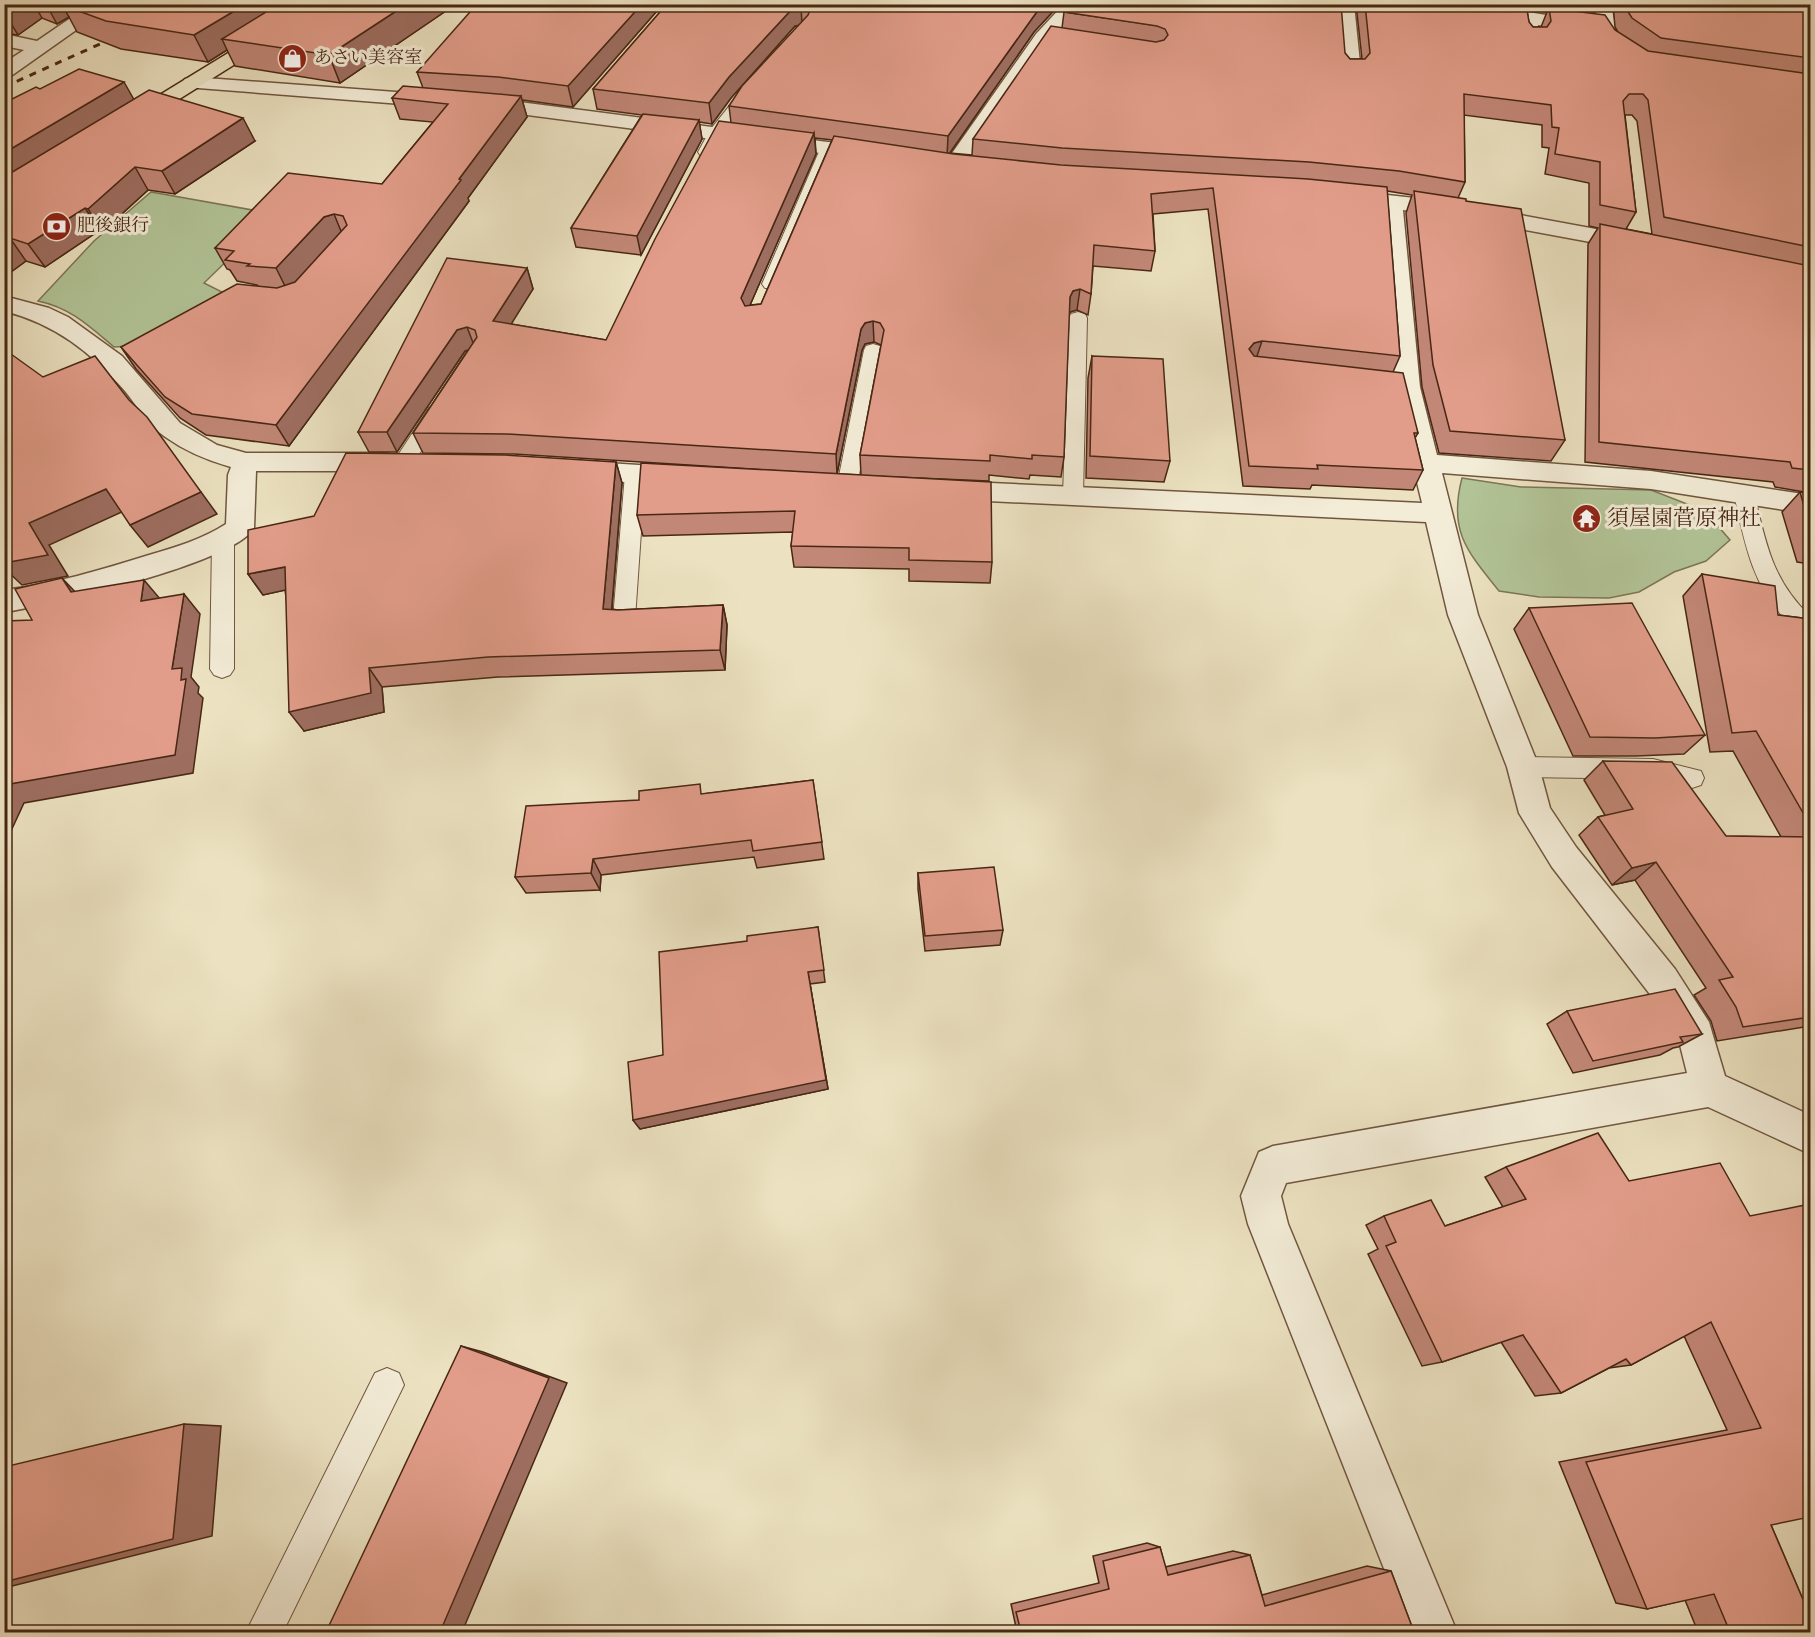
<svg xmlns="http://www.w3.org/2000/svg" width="1815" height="1637" font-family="'IM FELL DW Pica','Noto Serif JP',serif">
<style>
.green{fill:#b2c497;stroke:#7d7656;stroke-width:1.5}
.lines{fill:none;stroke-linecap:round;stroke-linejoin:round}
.lane-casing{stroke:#71563f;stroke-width:2}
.street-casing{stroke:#71563f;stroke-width:3}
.primary-casing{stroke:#482714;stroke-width:3}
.lane{fill:#f3ecd7;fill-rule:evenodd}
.street{fill:#f3ecd7;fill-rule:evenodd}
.primary{fill:#ece2c1;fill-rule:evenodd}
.rail{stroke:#482714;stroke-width:3;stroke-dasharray:7 7;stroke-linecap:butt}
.wall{fill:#c28777;stroke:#482714;stroke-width:1.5;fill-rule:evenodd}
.shaded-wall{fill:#9e6e61;stroke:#482714;stroke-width:1.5}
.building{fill:#e29d8a;stroke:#482714;stroke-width:1.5}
.labels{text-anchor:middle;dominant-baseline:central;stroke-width:6;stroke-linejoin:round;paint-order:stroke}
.far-poi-label{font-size:18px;fill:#482714;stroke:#f3ecd7;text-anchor:start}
.poi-label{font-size:22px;fill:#482714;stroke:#f3ecd7;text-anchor:start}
</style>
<rect width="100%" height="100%" fill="#ece2c1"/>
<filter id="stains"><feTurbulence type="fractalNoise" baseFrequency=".00333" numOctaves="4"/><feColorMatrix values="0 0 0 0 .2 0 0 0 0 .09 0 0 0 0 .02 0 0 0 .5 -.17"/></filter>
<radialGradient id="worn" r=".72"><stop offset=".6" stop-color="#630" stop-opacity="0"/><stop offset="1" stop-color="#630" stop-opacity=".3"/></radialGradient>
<g class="green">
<path d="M151,192l124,22 -71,69 22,11 -93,52 -19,1c-25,-21 -43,-39 -76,-46l56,-60z"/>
<path d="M1462,478l59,9 130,3 54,21 25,29 -24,21 -32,11 -35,20 -30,6 -70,-1 -40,-6c-32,-40 -51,-60 -37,-113z"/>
</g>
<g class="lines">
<defs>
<g id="lane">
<polygon points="752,82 760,87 723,134 712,155 700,155 698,152 710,130 747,84"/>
<polygon points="829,142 837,147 780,284 777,288 765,288 762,284 821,147"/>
<polygon points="1078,312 1085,314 1087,318 1083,495 1080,500 1073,502 1066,500 1063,495 1069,318 1071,314"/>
<polygon points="873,344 880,346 882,350 857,486 854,491 847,493 840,491 837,486 864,350 866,346"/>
<polygon points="436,406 443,408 446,413 410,468 403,470 396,468 393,463 396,458 429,408"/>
<polygon points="635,467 642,469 645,474 635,619 632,625 624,628 616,625 613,619 625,474 628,469"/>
<path d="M1744,487l7,2 3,5c12,49 18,86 56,122v22c-9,-3 -15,-9 -22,-16 -36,-35 -44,-82 -54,-128l3,-5z"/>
<polygon points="223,533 231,535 234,541 234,669 230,675 222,678 214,675 210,669 212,541 215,535"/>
<polygon points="1523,757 1653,759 1701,771 1704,778 1701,785 1692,788 1653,779 1523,777 1514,774 1511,767 1514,760"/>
<polygon points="387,1368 399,1373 404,1385 283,1632 246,1632 375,1373"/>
</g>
<g id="street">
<polygon points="91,4 113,4 11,76 4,78 4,63 24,50 4,46 4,34 37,41"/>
<polygon points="1064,4 1084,4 1056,35 1080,39 1082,43 1080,47 1073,49 1048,44 961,170 954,172 947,170 943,166 1036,34"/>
<polygon points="1336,4 1354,4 1361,73 1358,77 1344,77 1341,73"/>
<path d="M1593,4h18l5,27 18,21 -2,4c-18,4 -31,-14 -36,-29l-8,5 -50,-7 2,16 -2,4h-14l-2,-4 -3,-23 3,-4 6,-2 67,11z"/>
<polygon points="192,77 504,100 874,148 881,150 884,154 881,158 874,160 504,112 185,87 182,83 185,79"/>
<polygon points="1343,190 1450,202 1639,237 1647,239 1650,244 1647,249 1639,251 1450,216 1403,210 1420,387 1437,455 1651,471 1810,495 1810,514 1651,489 1442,473 1478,615 1539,767 1550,808 1576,847 1675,969 1709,1022 1725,1076 1810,1115 1810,1154 1708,1107 1286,1183 1281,1196 1288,1224 1457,1632 1409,1632 1248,1224 1241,1196 1259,1152 1273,1146 1687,1073 1679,1041 1649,993 1552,867 1519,813 1507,767 1448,615 1426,522 947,499 937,497 934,490 937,483 947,481 1422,503 1394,387 1381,207 1335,201 1332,196 1335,191"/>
<path d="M4,296l45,12 19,9 54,39 58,67 37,22 29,8h140l9,3 4,6 -4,6 -9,3h-130l-2,57c-20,35 -205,78 -250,84v-22c50,-6 97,-20 145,-35 27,-8 54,-16 77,-31l2,-49 3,-8c-25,-7 -46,-16 -67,-31 -15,-10 -27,-30 -39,-45 -34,-39 -70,-67 -121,-80z"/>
<polygon points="576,461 686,468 695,470 699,477 695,484 686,486 576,479 567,477 563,470 567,463"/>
</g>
<polygon id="primary" points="308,4 331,4 141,123 127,123 124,119 127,115"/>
</defs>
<use href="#lane" class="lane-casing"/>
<use href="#street" class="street-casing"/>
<use href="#primary" class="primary-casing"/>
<use href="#lane" class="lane"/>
<use href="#street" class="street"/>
<use href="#primary" class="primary"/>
<polyline class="rail" points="4,87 120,35"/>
</g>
<g class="wall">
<polygon points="4,4 456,4 340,83 235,66 227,50 208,62 121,49 77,32 69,17 57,24 42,18 18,35 4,33"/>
<polygon points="663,4 573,107 522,100 527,117 468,198 469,201 289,446 206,435 180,418 136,369 121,347 258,286 257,285 237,281 230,270 227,269 215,248 382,184 433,122 400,119 392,98 423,88 417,72"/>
<path d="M667,4h393l-26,28 -84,121 22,2 1,-16 89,-111 2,-16 281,41 5,6h12l-6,-55h242l-4,10 24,18 -3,-5 -2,-23h197v489l-35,-6 -2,-5 -188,-20 3,-218 10,-16 -9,-2v-43l-44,-9 4,-26 -7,-1v-22l-78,-10 1,67 -7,16 8,3 99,239 -14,21 -112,-8 -17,-66 -16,-174 6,-18 -25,-4 13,165 -7,16 25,61 -3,5 8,32 -10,20 -101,-5 -2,4 -67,-3 -35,-277 -55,5 2,37 -4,20 -58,-5 -2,28 -3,21 -11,-5 -7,2 -1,2 -5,143 -3,20 -31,-2 -1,4 -40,-4v6l-117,-5 120,86 -2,21 -81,-2v-12l-115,-2 -3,-21 2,-14 -150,4 -6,-21 177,-42 -300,-19 -91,-1 -10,-20 55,-83 -3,1 -68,101h-28l-11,-20 169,-164 6,21 -22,35 95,16 125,-217 -2,-17 69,-80h-3l-64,72 -19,26 -13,-2 3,17 -61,116 -65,-8 -5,-19 71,-113 -45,-6 -4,-20zM1527,10l20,2 -6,15h-8l-4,-5zM1625,115h7l5,6 15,113 -26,-5 10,-17zM815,138l17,2 -71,164 -11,1 66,-151zM874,342l7,3 -21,110 1,20 -24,-1 25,-124 3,-6z"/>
<polygon points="40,89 134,99 255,141 175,194 148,190 102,232 100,230 45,267 26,261 4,277 4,103"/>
<polygon points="1092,356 1170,461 1164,482 1086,478 1088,378"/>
<polygon points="616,462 622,483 612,609 618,610 723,605 727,625 725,670 498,677 382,687 384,712 304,731 285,590 263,595 248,574"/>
<polygon points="1800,492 1810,494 1810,564 1797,562 1782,512"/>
<polygon points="1702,574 1778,615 1810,619 1810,1026 1717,1041 1711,1021 1694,995 1706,988 1635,880 1612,885 1579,835 1598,817 1605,815 1584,780 1603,761 1726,836 1781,837 1733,751 1710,752 1683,596"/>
<polygon points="1529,608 1705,735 1684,754 1636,756 1573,756 1514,629"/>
<polygon points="813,780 824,859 757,868 754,857 601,875 600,890 526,893 515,877 639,800 703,794"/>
<polygon points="918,873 1003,930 1000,945 925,951 918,889"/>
<polygon points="818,927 825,982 810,984 828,1089 640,1129 633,1120 663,1055 747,941"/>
<polygon points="1567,1011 1702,1034 1678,1047 1673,1048 1660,1055 1573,1073 1547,1024"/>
<polygon points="1506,1167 1629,1181 1750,1216 1771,1525 1802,1597 1810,1598 1810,1632 1698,1632 1685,1600 1647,1609 1616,1603 1559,1462 1727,1430 1684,1336 1631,1365 1609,1368 1561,1393 1535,1396 1501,1342 1442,1362 1422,1366 1368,1254 1378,1249 1366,1225 1384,1216 1445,1226 1503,1207 1485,1177"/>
<polygon points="1147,1543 1160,1547 1165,1567 1233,1551 1250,1555 1262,1595 1367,1566 1391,1571 1414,1632 1017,1632 1011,1604 1099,1583 1093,1556"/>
</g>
<g class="shaded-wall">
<polygon points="6,4 34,4 42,18 18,35 4,12 4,6"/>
<polygon points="46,4 87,4 62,5 69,17 57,24"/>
<polygon points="246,4 303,4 222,39 227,50 208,62 194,35"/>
<polygon points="407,4 456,4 340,83 329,55"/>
<polygon points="642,4 663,4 573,107 568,86"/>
<polygon points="1044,4 1060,4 1034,32 947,157 948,136 1036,13"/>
<polygon points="1523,4 1531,4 1528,10 1521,12"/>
<polygon points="801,5 802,25 795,26 731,98 712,124 709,103 729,77 794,7"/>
<polygon points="124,82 137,105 4,185 4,153"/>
<polygon points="521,96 527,117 468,198 469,201 289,446 276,425"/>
<polygon points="243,118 255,141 175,194 162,171"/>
<polygon points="699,120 702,139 641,255 637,236"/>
<polygon points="814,133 816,154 744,319 741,298"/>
<polygon points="135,167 148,190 102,232 88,209"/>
<polygon points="85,208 100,230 45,267 28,244"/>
<polygon points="334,214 343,236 287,290 276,268 324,217"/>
<polygon points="10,238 26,261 4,277 4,242"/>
<polygon points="527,268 533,289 500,342 493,321"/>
<polygon points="1080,289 1077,310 1070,312 1067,318 1070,297 1073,291"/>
<polygon points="873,321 874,342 865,344 862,350 837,474 836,454 861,329 865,323"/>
<polygon points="467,327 475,348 465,351 397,452 387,432 457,330"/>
<polygon points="1262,341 1255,362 1249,349 1254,343"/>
<polygon points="616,462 622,483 610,629 603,609"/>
<polygon points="106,489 124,511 49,545 68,576 22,585 4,568 4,563 29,523"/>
<polygon points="201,492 217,514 148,547 130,525"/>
<polygon points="285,567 299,587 263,595 248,574"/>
<polygon points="62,578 81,598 71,592"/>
<polygon points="144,580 161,600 141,601"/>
<polygon points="184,594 200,614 191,677 199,687 198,693 203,698 193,773 24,803 4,846 4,785 172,669"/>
<polygon points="723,605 727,625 725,670 720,650"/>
<polygon points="369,668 382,687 384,712 304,731 289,712"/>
<polygon points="593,859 601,875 600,890 591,873"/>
<polygon points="1656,862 1635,880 1612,885 1632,868"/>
<polygon points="808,972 828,1089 640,1129 633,1120"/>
<polygon points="461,1346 483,1352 567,1383 462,1632 440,1632"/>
<polygon points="184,1424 221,1426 212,1536 4,1588 4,1582"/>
</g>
<g class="building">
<polygon points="246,4 194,35 106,21 62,5"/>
<polygon points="279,4 407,4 329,55 222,39"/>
<polygon points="477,4 642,4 568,86 498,77 417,72"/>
<polygon points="667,4 1044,4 1036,13 948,136 729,106 742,86 808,15 810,10 801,5 794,7 729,77 709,103 593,89"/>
<polygon points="1071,4 1341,4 1345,53 1350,59 1365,59 1370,53 1365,4 1526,4 1529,22 1533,27 1547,27 1551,21 1549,8 1605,15 1615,30 1648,51 1810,74 1810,247 1664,217 1648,100 1643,94 1629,94 1623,101 1636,212 1600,205 1600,162 1555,154 1559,128 1552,127 1551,105 1464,94 1465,182 1399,171 1309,162 1062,148 973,139 1051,26 1156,42 1164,40 1168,35 1165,29 1157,26 1064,12"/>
<polygon points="1625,4 1738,4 1748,7 1756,4 1810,4 1810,58 1661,38 1632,18 1625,7"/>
<polygon points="79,69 124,82 4,153 4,103 36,87 40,89"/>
<polygon points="403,86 521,96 459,179 461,180 276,425 192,414 165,397 121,347 237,284 277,288 295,282 347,225 343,216 334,214 324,217 276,268 247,266 250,264 225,260 234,251 215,248 288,173 382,184 448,104 392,98"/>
<polygon points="149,90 243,118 162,171 135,167 88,209 85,208 28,244 10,238 4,242 4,177"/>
<polygon points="643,114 699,120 637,236 571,228"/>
<polygon points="719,121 814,133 741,298 745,306 761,304 834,136 954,154 1061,165 1308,179 1387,187 1400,356 1262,341 1254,343 1249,349 1254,356 1403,373 1418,433 1414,433 1423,470 1317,465 1318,469 1249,466 1213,188 1151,194 1155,251 1094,245 1091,294 1080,289 1073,291 1070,297 1064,457 1032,455 1032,459 990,455 990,461 860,455 884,330 880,323 873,321 865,323 861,329 836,454 506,434 413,433 477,337 475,330 467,327 457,330 387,432 358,432 447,258 527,268 493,321 606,340 655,239"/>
<polygon points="1414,191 1466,199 1466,201 1521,209 1565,440 1450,431 1433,365"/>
<polygon points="1600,224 1810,266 1810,470 1792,468 1790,462 1599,442"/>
<polygon points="4,349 43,377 95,356 129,400 147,417 201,492 130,525 106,489 29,523 48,555 4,563"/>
<polygon points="1092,356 1163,359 1170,461 1090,456"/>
<polygon points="346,453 505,455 616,462 603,609 618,610 723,605 720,650 488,657 369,668 371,693 289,712 285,567 248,574 248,530 314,516"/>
<polygon points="641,463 991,482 992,562 909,560 909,548 791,546 795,511 637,515"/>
<polygon points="1800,492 1810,494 1810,527"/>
<polygon points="1702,574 1775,586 1778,615 1810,619 1810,825 1756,731 1732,733"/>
<polygon points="62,578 71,592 144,580 141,601 184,594 172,669 182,668 181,680 186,679 175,755 4,785 4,621 32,620 15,589"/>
<polygon points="1632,603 1705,735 1655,738 1590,737 1529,608"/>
<polygon points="1603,761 1672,762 1726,836 1810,837 1810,1017 1743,1027 1736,1007 1719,980 1733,977 1656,862 1632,868 1598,817 1633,809"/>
<polygon points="813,780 822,842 753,851 751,840 593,859 591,873 515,877 526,806 639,800 639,791 700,784 701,794"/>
<polygon points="994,867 1003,930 925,936 918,873"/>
<polygon points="818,927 824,970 808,972 826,1080 633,1120 628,1062 663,1055 659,952 747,941 747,936"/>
<polygon points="1675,989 1702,1034 1680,1037 1683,1042 1593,1061 1567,1011"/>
<polygon points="1598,1133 1629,1181 1720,1163 1750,1216 1810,1204 1810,1517 1771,1525 1804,1602 1810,1601 1810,1632 1730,1632 1714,1594 1647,1609 1586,1462 1761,1428 1711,1322 1631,1365 1626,1359 1561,1393 1523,1335 1442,1362 1386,1246 1396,1242 1384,1216 1431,1200 1445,1226 1526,1199 1506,1167"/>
<polygon points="461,1346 549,1378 440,1632 326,1632"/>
<polygon points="184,1424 173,1539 4,1582 4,1467"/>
<polygon points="1160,1547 1168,1575 1250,1555 1265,1606 1391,1571 1414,1632 1021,1632 1016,1612 1109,1589 1103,1561"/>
</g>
<defs>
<symbol id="shop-disc" viewBox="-11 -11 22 22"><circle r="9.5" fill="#8f2418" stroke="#f3ecd7"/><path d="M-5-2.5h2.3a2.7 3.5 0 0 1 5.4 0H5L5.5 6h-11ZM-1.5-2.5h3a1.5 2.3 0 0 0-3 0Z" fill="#fff"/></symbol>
<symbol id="bank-disc" viewBox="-11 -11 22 22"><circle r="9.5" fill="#8f2418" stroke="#f3ecd7"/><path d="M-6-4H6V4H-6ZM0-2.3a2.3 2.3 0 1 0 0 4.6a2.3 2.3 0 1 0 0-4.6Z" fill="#fff"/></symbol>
<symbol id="temple-disc" viewBox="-11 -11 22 22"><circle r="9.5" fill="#8f2418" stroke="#f3ecd7"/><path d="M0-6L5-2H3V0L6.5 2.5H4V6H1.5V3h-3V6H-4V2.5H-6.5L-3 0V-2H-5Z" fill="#fff"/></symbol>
</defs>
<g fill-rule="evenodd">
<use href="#shop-disc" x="276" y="42" width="33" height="33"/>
<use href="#bank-disc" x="40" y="210" width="33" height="33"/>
<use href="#temple-disc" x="1570" y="502" width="33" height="33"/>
</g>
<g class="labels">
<g class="far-poi-label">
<text x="314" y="58">あさい美容室</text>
<text x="77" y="226">肥後銀行</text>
</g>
<g class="poi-label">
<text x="1607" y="518">須屋園菅原神社</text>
</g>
</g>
<rect width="1815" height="1637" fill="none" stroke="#ece2c1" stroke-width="24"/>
<rect x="6" y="6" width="1803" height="1625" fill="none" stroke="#482714" stroke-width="3"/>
<rect x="12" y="12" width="1791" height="1613" fill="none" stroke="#482714" stroke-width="1.5"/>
<rect width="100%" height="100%" filter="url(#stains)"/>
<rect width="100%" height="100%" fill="url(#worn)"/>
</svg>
